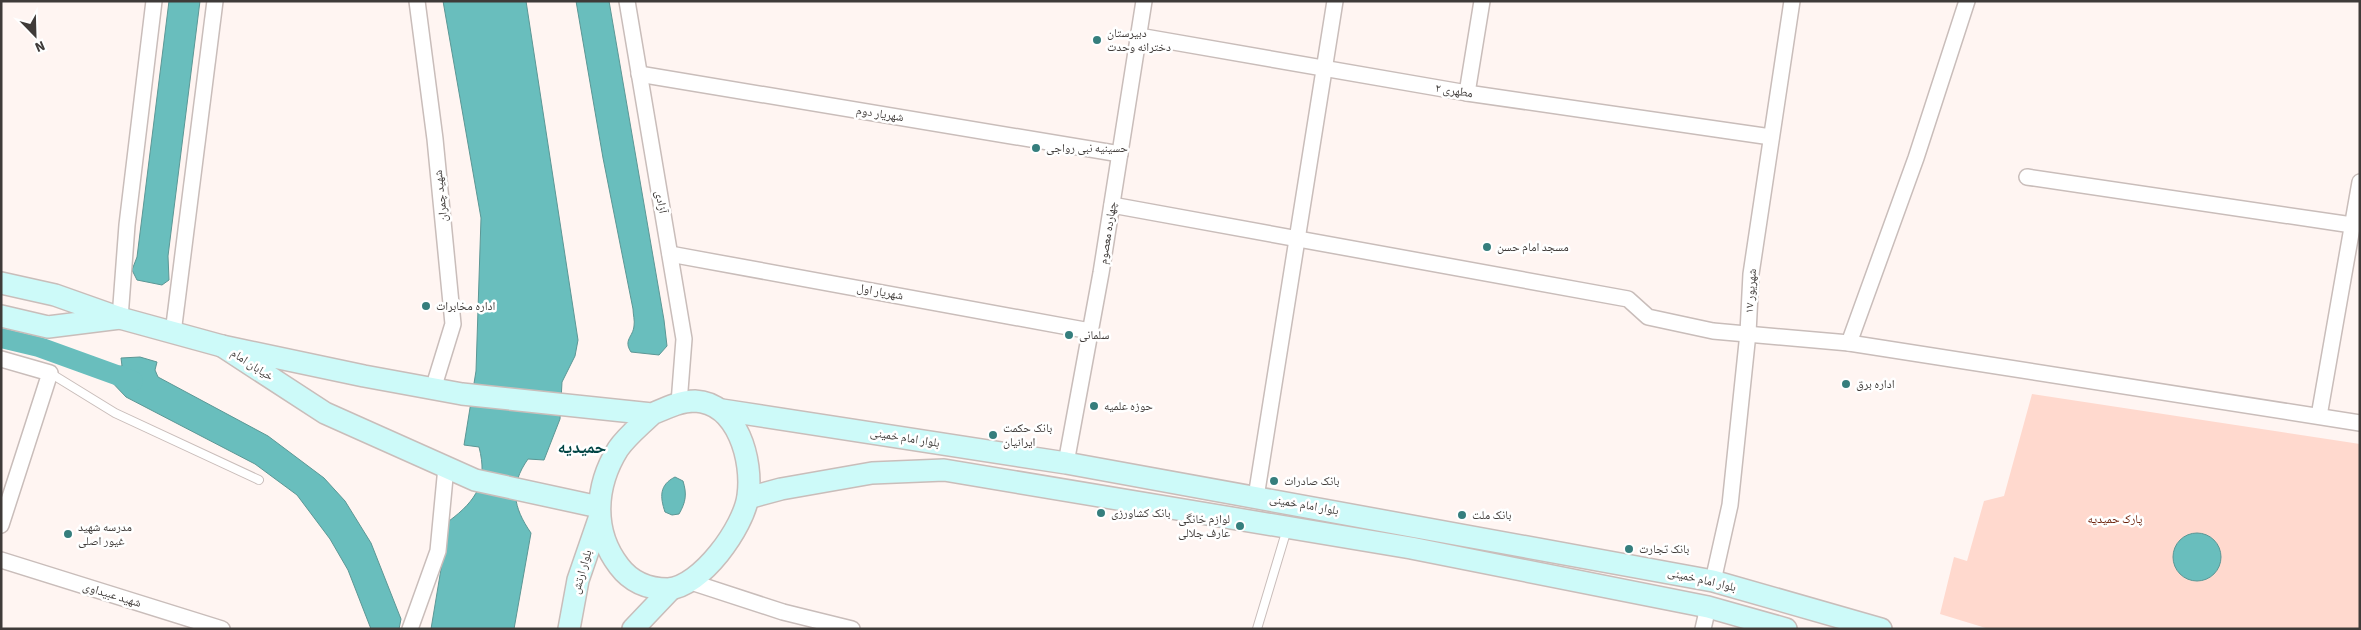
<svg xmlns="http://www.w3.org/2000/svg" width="2361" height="630" font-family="'Source Sans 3','Noto Naskh Arabic',sans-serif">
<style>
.green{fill:#ffd9ce}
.water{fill:#69bebd;stroke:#5c9795}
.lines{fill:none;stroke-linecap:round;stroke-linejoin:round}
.canal{stroke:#69bebd;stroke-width:20}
.service-casing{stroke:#c9bdba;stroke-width:10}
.minor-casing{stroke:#c9bdba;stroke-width:18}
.secondary-casing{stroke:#c9bdba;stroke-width:24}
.service{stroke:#fff;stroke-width:8}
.minor{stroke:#fff;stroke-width:15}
.secondary{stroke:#cdfaf9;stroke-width:21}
.poi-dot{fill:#357e7d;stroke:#fff;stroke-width:2}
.labels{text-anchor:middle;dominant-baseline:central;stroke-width:5;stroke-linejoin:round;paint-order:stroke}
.poi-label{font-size:12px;fill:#3f3b39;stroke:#fff;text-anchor:start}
.street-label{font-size:12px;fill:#3f3b39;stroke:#fff}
.park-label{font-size:12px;fill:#6a1e06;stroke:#fff}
.district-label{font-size:18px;font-weight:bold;fill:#044;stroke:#fff}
</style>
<rect width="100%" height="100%" fill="#fff5f2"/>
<polygon class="green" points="2032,394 2360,444 2360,629 1989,629 1940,614 1954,557 1967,561 1984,501 2004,496"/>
<g class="water">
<polygon points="169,1 200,1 168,256 169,280 162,285 137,280 132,270 137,257"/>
<path d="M443,1h83l52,339 -3,16 -13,26 -2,37 -16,41 -16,-1c-19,27 -15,48 3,74l-17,96h-83l18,-108c28,-21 39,-39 30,-74l-15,-2 12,-74 5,-153z"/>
<path d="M576,1h33l55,319 3,26 -8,9 -28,-3c-8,-12 2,-15 3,-26 1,-5 -1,-12 -1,-17l-30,-151z"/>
<polygon points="140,357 157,362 155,370 158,377 268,436 324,478 345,501 371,543 401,619 399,629 371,629 348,570 330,539 297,495 255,464 126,397 107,377 110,367 122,366 121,358"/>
<path d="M675,477l8,4c4,13 3,21 -4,33l-7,1 -7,-3c-5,-15 -6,-27 10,-35z"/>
<circle cx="2197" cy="557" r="24"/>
</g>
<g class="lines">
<polyline class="canal" points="1,338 39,347 133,381"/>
<defs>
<g id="service">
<polyline points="50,373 115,413 259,480"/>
<polyline points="1257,629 1287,529"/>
</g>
<g id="minor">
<polyline points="417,1 435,139 453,324 433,389"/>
<polyline points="627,1 684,339 679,403"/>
<polyline points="1139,36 1467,93 1771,137"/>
<polyline points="639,74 1120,154"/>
<polyline points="1467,93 1482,1"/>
<polyline points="2027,177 2352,225"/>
<polyline points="1112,205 1628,299 1648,317 1713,331 1849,343 1916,158 1967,1"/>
<polyline points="670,254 1090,331"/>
<polyline points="120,318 127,225 154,1"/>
<polyline points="173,333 215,1"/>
<polyline points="1849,343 2360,423"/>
<polyline points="1,359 50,373 1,525"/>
<polyline points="2319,416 2360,182"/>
<polyline points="1066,463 1101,273 1144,1"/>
<polyline points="1256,497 1335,1"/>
<polyline points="1,560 222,629"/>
<polyline points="688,581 783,612 852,629"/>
<polyline points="1713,581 1730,505 1748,333 1751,274 1792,1"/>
<polyline points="410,629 438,551 446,467"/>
<polyline points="1703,629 1708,607"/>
</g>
<g id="secondary">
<polyline points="1,283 55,295 120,318 48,327 1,316"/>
<polyline points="120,318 222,346"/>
<polyline points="722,410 1066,463 1713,581 1881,629"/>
<polyline points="748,498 781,489 872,473 944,470 1411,548 1708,607 1786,629"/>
<path d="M599,507l-124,-27 -150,-67 -103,-67 142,30 98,18 190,20c14,-6 28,-13 43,-13 43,2 58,60 53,95 -4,31 -47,91 -80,93 -21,0 -37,-7 -49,-23 -27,-35 -24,-80 -1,-117 9,-13 23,-24 34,-35"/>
<polyline points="569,629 578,580 599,519"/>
<polyline points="633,629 671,589"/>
</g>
</defs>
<use href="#service" class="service-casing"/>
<use href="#minor" class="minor-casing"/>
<use href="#secondary" class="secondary-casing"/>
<use href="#service" class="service"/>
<use href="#minor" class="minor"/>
<use href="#secondary" class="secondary"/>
</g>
<g class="poi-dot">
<circle cx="1097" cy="40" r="5"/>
<circle cx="1036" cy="148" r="5"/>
<circle cx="1487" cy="247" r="5"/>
<circle cx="426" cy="306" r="5"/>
<circle cx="1069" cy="335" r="5"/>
<circle cx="1846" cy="384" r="5"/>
<circle cx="1094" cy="406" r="5"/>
<circle cx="993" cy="435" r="5"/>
<circle cx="1274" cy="481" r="5"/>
<circle cx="1101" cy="513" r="5"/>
<circle cx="1462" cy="515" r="5"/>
<circle cx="1240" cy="526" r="5"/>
<circle cx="68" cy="534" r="5"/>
<circle cx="1629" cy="549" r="5"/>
</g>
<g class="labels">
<g class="poi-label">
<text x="1107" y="33">دبیرستان<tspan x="1107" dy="14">دخترانه وحدت</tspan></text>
<text x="1046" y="148">حسینیه نبی رواجی</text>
<text x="1497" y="247">مسجد امام حسن</text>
<text x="436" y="306">اداره مخابرات</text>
<text x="1079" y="335">سلمانی</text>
<text x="1856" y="384">اداره برق</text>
<text x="1104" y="406">حوزه علمیه</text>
<text x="1003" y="428">بانک حکمت<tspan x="1003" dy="14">ایرانیان</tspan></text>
<text x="1284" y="481">بانک صادرات</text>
<text x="1111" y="513">بانک کشاورزی</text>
<text x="1472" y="515">بانک ملت</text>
<text x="1230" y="519" text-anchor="end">لوازم خانگی<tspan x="1230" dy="14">عارف جلالی</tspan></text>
<text x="78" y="527">مدرسه شهید<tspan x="78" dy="14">غیور اصلی</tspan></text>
<text x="1639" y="549">بانک تجارت</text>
</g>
<g class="street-label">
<text transform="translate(1454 91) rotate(9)">مطهری ۲</text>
<text transform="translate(880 114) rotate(9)">شهریار دوم</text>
<text transform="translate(441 196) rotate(-96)">شهید چمران</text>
<text transform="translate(661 202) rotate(80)">آزادی</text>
<text transform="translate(1108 233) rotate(-81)">چهارده معصوم</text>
<text transform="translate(1751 291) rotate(-86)">۱۷ شهریور</text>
<text transform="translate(880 292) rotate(10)">شهریار اول</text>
<text transform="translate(252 365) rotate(33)">خیابان امام</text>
<text transform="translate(905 438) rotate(9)">بلوار امام خمینی</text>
<text transform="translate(1304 505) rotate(10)">بلوار امام خمینی</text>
<text transform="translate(582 572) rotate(-74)">بلوار ارتش</text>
<text transform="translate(1702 580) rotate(13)">بلوار امام خمینی</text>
<text transform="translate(112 595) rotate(17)">شهید عبیداوی</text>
</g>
<g class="park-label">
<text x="2115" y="519">پارک حمیدیه</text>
</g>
<g class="district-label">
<text x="582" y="447">حمیدیه</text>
</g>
</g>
<rect width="2361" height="630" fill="none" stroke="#3f3b39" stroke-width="5"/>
<g transform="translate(35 35) rotate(157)" stroke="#ffffff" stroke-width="4" paint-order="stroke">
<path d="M0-4L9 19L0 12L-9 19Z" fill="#3f3b39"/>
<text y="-8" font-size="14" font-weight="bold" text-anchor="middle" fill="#3f3b39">N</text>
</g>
</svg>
